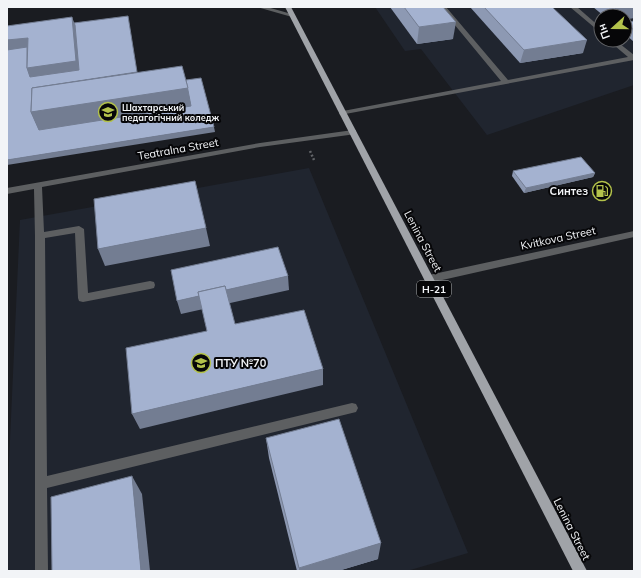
<svg xmlns="http://www.w3.org/2000/svg" width="641" height="578" font-family="Mulish,sans-serif">
<style>
.built{fill:#20252f;fill-rule:evenodd}
.lines{fill:none;stroke-linecap:round;stroke-linejoin:round}
.path{stroke:#626468;stroke-width:2.5;stroke-dasharray:2 2;stroke-linecap:butt}
.minor{fill:#5d5f61;fill-rule:evenodd}
.major{fill:#a0a3a8;fill-rule:evenodd}
.wall{fill:#8d99b3}
.shaded-wall{fill:#737d92}
.building{fill:#a4b2d0;stroke:#737d92}
.labels{text-anchor:middle;dominant-baseline:central;stroke-width:4;stroke-linejoin:round;paint-order:stroke}
.far-poi-label{font-size:9px;font-weight:bold;fill:#f2f4f7;stroke:#060608;text-anchor:start}
.shield{fill:#060608;stroke:#abadaf;stroke-width:1}
.shield-label{font-size:10px;font-weight:bold;fill:#f2f4f7}
.street-label{font-size:11px;fill:#f2f4f7;stroke:#060608}
.poi-label{font-size:11px;font-weight:bold;fill:#f2f4f7;stroke:#060608;text-anchor:end}
</style>
<rect width="100%" height="100%" fill="#1a1c21"/>
<g class="built">
<path d="M375,7h259v78l-147,50 -66,-86 -16,2zM601,16h24v24h-24z"/>
<polygon points="309,168 468,553 407,571 7,571 7,506 20,220"/>
</g>
<g class="lines">
<polyline class="path" points="310,151 314,160"/>
<g class="minor">
<polygon points="257,7 267,7 295,15 292,17"/>
<polygon points="440,7 446,7 508,80 628,57 608,40 615,40 634,55 634,60 340,115 339,113 343,111 501,81"/>
<polygon points="570,7 577,7 601,28 601,33"/>
<polygon points="353,130 356,130 356,134 260,147 42,187 44,232 79,226 84,229 88,293 150,281 154,282 155,285 154,288 150,289 83,302 79,301 78,298 75,233 45,238 47,476 352,403 356,404 358,408 356,412 352,413 47,488 48,570 35,571 35,236 34,189 7,194 7,188 260,143"/>
<polygon points="634,231 634,237 429,283 426,282 424,279 426,276 429,275"/>
</g>
<polygon class="major" points="285,7 291,7 587,571 573,571"/>
</g>
<g class="wall">
<polygon points="390,7 443,7 453,39 417,44"/>
<polygon points="470,7 552,7 583,53 520,63"/>
<polygon points="593,7 634,7 634,18 625,19 625,16 604,16"/>
<polygon points="634,21 634,42 625,34 625,23"/>
<polygon points="513,171 595,173 593,177 524,193 512,176"/>
<polygon points="266,438 378,559 338,571 297,571 269,458"/>
</g>
<g class="shaded-wall">
<polygon points="624,7 634,7 634,18 625,19 625,16 612,16 615,8"/>
<polygon points="128,16 140,91 188,88 192,111 41,135 31,112 140,91"/>
<polygon points="72,17 77,30 80,74 32,82 7,55 7,40"/>
<polygon points="456,22 453,39 417,44 419,27"/>
<polygon points="587,40 583,53 520,63 524,50"/>
<polygon points="214,127 215,132 7,165 7,160"/>
<polygon points="595,173 593,177 524,193 526,188"/>
<polygon points="206,228 210,246 105,266 98,249"/>
<polygon points="288,276 289,290 181,314 177,301"/>
<polygon points="323,369 323,385 140,429 132,414"/>
<polygon points="132,476 142,494 150,571 141,571"/>
<polygon points="381,543 378,559 338,571 299,571 299,568"/>
</g>
<g class="building">
<polygon points="404,7 443,7 456,22 419,27"/>
<polygon points="484,7 552,7 587,40 524,50"/>
<polygon points="128,16 137,72 32,88 31,112 39,130 191,106 186,80 201,78 214,127 7,160 7,50 27,47 27,68 30,77 79,70 75,25 74,23"/>
<polygon points="72,17 76,61 27,68 28,38 7,40 7,26"/>
<polygon points="634,21 634,30 625,23"/>
<polygon points="182,66 188,88 31,112 32,88"/>
<polygon points="581,157 595,173 526,188 513,171"/>
<polygon points="195,181 206,228 98,249 94,199"/>
<polygon points="278,247 288,276 226,290 225,286 198,292 199,296 177,301 171,270"/>
<polygon points="225,286 235,324 304,310 323,369 132,414 126,348 207,331 198,292"/>
<polygon points="339,419 381,543 299,568 266,438"/>
<polygon points="132,476 141,571 52,571 51,497"/>
</g>
<defs>
<symbol id="university-ring" viewBox="-11 -11 22 22"><circle r="9.5" fill="#060608" stroke="#b3c24b" stroke-width="1.5"/><path d="M0-5L7-2L0 1L-7-2ZM-4 1L0 2.5L4 1V4Q0 6-4 4Z" fill="#b3c24b"/></symbol>
<symbol id="fuel-ring" viewBox="-11 -11 22 22"><circle r="9.5" fill="#060608" stroke="#b3c24b" stroke-width="1.5"/><path d="M-5.5-6h7V0h2V4h1.3V-2.5L3-4.5l.8-.8L6-3V5H2.5V1h-1V6h-7ZM-4.2-4.7v3.2H.2V-4.7Z" fill="#b3c24b"/></symbol>
</defs>
<g fill-rule="evenodd">
<use href="#university-ring" x="97" y="101" width="22" height="22"/>
<use href="#fuel-ring" x="591" y="180" width="22" height="22"/>
<use href="#university-ring" x="190" y="352" width="22" height="22"/>
</g>
<g class="labels">
<g class="far-poi-label">
<text x="122" y="107">Шахтарський<tspan x="122" dy="10">педагогічний коледж</tspan></text>
</g>
<rect class="shield" x="417" y="281" width="34" height="16" rx="3"/>
<g class="shield-label">
<text x="434" y="289">Н-21</text>
</g>
<g class="street-label">
<text transform="translate(178 149) rotate(-10)">Teatralna Street</text>
<text transform="translate(558 238) rotate(-12)">Kvitkova Street</text>
<text transform="translate(423 241) rotate(62)">Lenina Street</text>
<text transform="translate(572 529) rotate(63)">Lenina Street</text>
</g>
<g class="poi-label">
<text x="588" y="191">Синтез</text>
<text x="215" y="363" text-anchor="start">ПТУ №70</text>
</g>
</g>
<rect width="641" height="578" fill="none" stroke="#f2f4f7" stroke-width="16"/>
<g transform="translate(613 28) rotate(249)"><circle r="19" fill="#060608" stroke="#646568"/>
<path d="M0-3L7 15L0 10L-7 15Z" fill="#b3c24b"/>
<text y="-6" font-size="11" font-weight="bold" text-anchor="middle" fill="#f2f4f7">Пн</text>
</g>
</svg>
